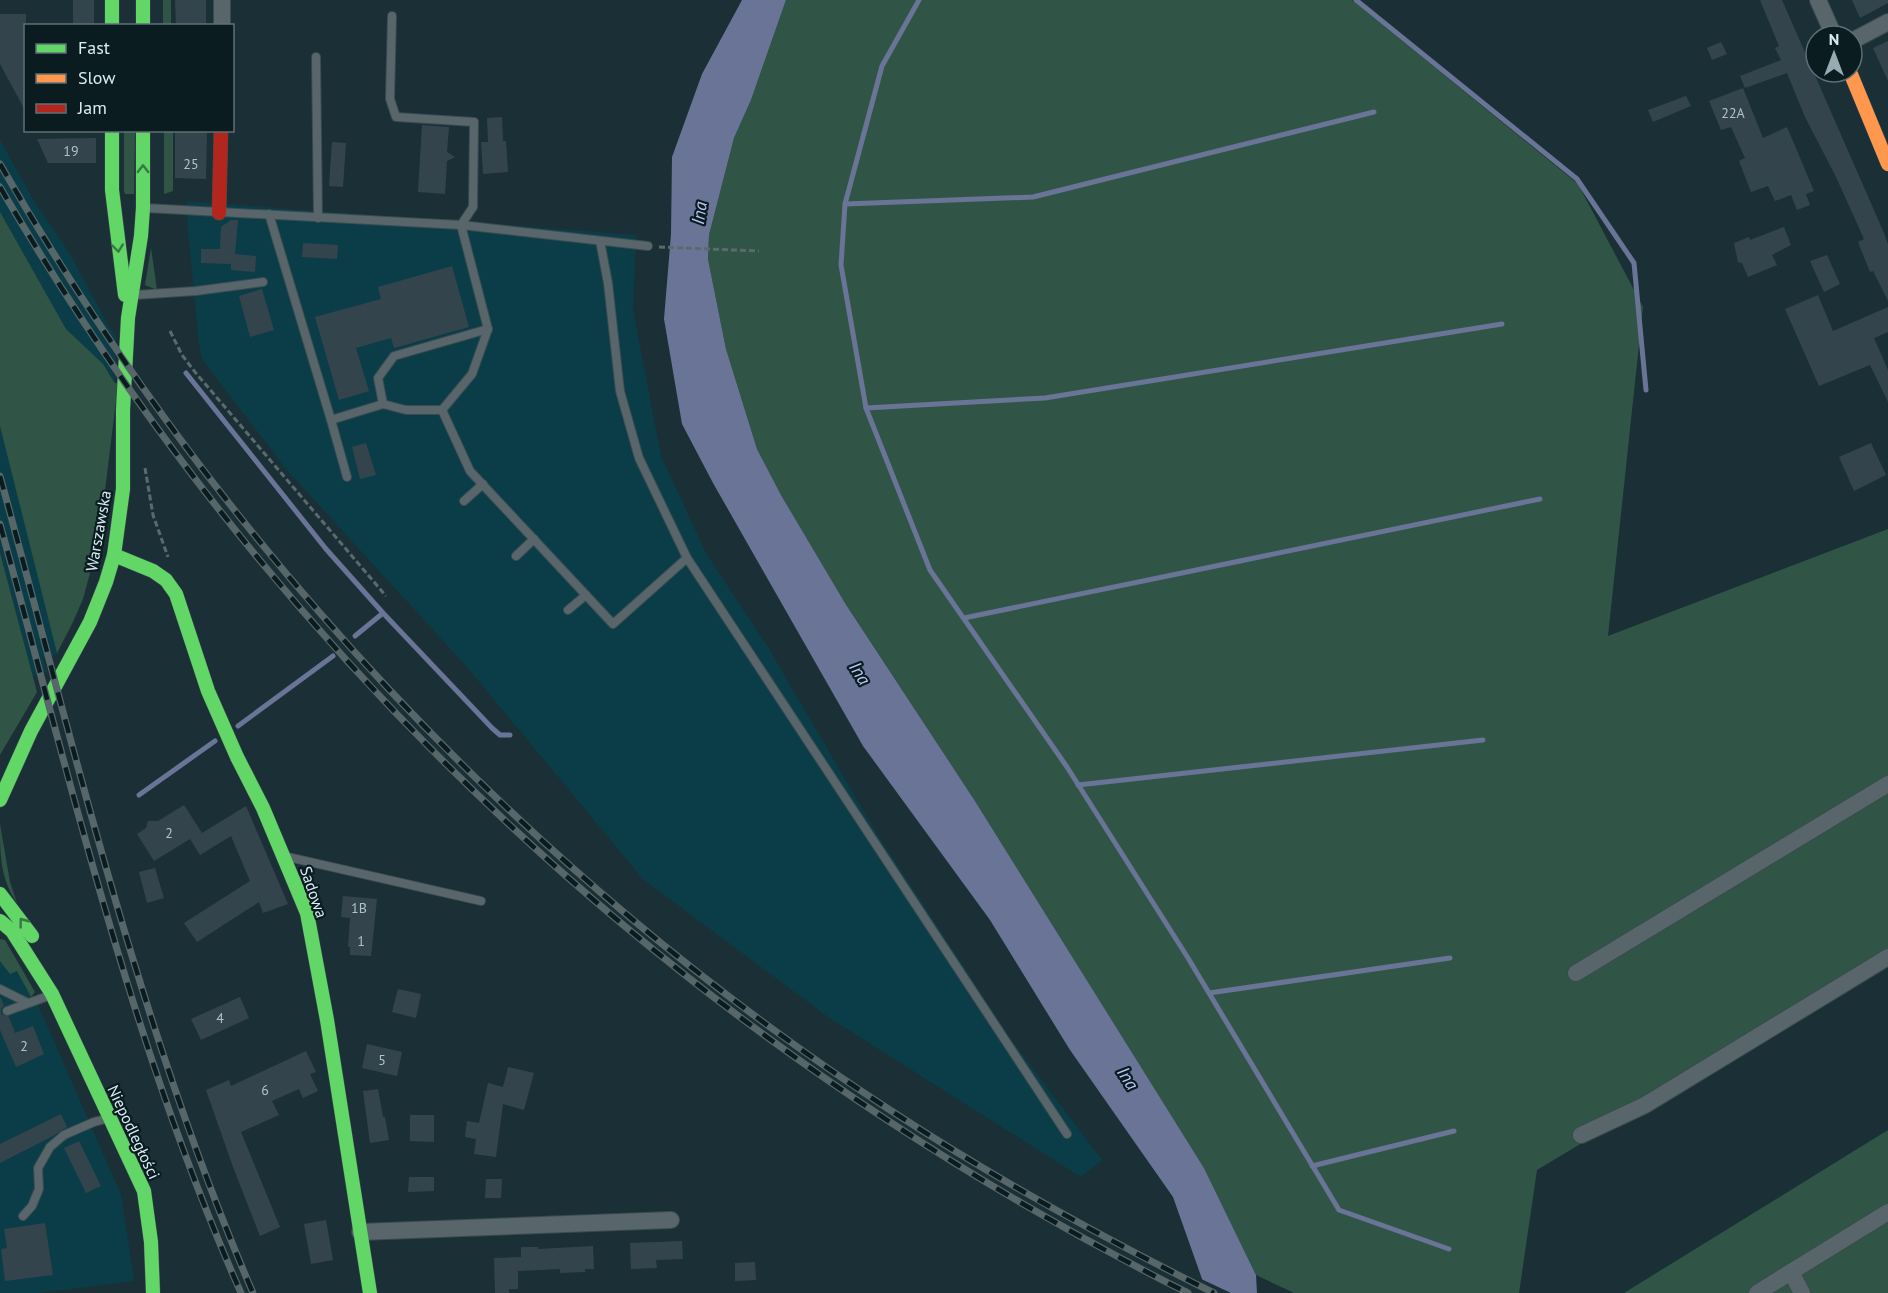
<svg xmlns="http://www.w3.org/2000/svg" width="1888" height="1293" font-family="'PT Sans',sans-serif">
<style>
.built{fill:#0b3d49}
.green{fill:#305546}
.water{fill:#6a7497}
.pier{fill:#1a3036}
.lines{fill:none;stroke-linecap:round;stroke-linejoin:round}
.stream{stroke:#6a7497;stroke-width:5}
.building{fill:#34444d}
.lane-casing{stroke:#3a4b4f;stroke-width:10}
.street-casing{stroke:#3a4b4f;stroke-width:18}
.fast-casing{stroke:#3a4b4f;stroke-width:15}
.slow-casing{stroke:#3a4b4f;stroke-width:15}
.jam-casing{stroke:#3a4b4f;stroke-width:15}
.path{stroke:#5b6a6e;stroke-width:3;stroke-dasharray:6 3;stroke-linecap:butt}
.lane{stroke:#58666b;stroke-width:8}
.street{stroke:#58666b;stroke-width:16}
.fast{stroke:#63d668;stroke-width:14}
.slow{stroke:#ff974d;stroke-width:14}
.jam{stroke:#b3261e;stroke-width:14}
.rail-casing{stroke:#566669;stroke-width:7}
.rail{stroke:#0b1c20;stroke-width:4.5;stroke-dasharray:14;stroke-linecap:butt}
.oneway{stroke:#377944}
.labels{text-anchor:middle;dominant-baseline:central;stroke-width:4.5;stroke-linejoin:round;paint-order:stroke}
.number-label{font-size:14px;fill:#b0c3ca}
.street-label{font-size:16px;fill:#d9edf4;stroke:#0b1c20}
.water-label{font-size:18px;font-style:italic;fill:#bbc7f9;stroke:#0b1c20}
</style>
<rect width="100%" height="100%" fill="#1a3036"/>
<g class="built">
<polygon points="0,140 35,203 70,254 109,327 117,337 111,349 115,356 117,366 111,371 115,377 114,382 103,364 66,329 0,212"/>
<polygon points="186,201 636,235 633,310 661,456 706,553 769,649 877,834 1012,1041 1102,1160 1081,1177 828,1017 643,879 467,667 286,469 202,359 199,344 189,242"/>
<polygon points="0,426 58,654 43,658 47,672 33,676 0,553"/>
<polygon points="5,941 42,1014 121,1195 134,1281 38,1293 0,1293 0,942"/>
</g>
<g class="green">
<rect x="163" y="0" width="8" height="25"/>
<polygon points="786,0 1352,0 1578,184 1643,307 1608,636 1888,529 1888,959 1537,1170 1519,1293 1294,1293 1256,1275 1204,1168 975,801 842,598 781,495 757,449 726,349 708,259 709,235 734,138 751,100"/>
<polygon points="124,131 135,131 134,194 125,194 124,191"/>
<polygon points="164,131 173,131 173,191 164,194"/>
<polygon points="0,212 66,329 103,364 114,382 118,384 99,540 83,599 72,624 57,653 0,426"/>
<polygon points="151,248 157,290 145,285"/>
<polygon points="0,553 37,692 0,755"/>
<path d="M0,824l10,58 7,21c-17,-25 -17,-49 -17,-79z"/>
<polygon points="0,939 5,940 35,992 31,997 17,971 10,974 0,961"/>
<polygon points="1888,1130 1888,1293 1624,1293"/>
</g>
<polygon class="water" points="742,0 786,0 751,100 734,138 709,235 708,259 726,349 757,449 781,495 845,603 975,801 1204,1168 1256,1275 1257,1293 1207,1293 1173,1197 1070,1050 990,920 863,746 713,483 682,424 664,319 671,234 672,157 702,74"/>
<polygon class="pier" points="1199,1278 1231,1293 1204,1293"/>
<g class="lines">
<g class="stream">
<polyline points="919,0 882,66 845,204 841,265 866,408 930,570 1067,767 1188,958 1339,1210 1449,1249"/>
<polyline points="1356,0 1577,179 1634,263 1646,390"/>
<polyline points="845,204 1033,197 1374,112"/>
<polyline points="186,373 326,549 383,613 492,728 500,735 510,735"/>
<polyline points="866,408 1045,398 1502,324"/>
<polyline points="964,618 1540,499"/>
<polyline points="355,636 383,613"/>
<polyline points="238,726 333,656"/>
<polyline points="1078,785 1483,740"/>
<polyline points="139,795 215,741"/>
<polyline points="1209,993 1450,958"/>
<polyline points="1312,1166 1454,1131"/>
</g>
</g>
<g class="building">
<rect x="73" y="0" width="21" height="26"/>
<polygon points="175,0 206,0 206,26 176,26"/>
<polygon points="1760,0 1782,0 1884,233 1888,244 1888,301 1873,271 1870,272 1858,242 1864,239 1836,177 1805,117 1787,73 1745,88 1740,76 1781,60 1775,48 1779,46"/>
<polygon points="1852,0 1888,0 1888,3 1860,18"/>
<polygon points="0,14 26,14 26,112 0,64"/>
<polygon points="1888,41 1888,81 1873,48"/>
<polygon points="1721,42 1727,54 1712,60 1707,48"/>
<polygon points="1743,88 1763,138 1787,127 1814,191 1806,194 1810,205 1797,210 1791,195 1775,201 1768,186 1751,192 1739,161 1745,158 1731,127 1721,130 1709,101"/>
<polygon points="1686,96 1691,106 1653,122 1648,110"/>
<polygon points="502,117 503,141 506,141 508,172 483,174 481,142 488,142 487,118"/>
<polygon points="422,125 449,127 447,152 455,157 447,161 445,194 418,192"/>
<polygon points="175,130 207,130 206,179 175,178"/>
<polygon points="96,138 96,163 48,163 37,139"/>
<polygon points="332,142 346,143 343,187 329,186"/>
<polygon points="231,220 238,220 235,254 256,256 255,272 231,270 231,264 201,263 201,249 220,249 221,227"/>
<polygon points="1784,227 1791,245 1772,255 1777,265 1748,277 1742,263 1738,262 1734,243 1749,237 1750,240"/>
<polygon points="303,243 338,245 337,259 302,257"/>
<polygon points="1827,255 1840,284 1824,292 1810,261"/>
<polygon points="452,266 469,327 394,348 391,338 356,348 369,391 339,400 315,317 381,299 378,287"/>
<polygon points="262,289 274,330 250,337 239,296"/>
<polygon points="1818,295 1833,331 1888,307 1888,332 1874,338 1888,370 1888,402 1870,365 1819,386 1785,309"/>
<polygon points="366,443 376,475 360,479 352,447"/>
<polygon points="1871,443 1886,475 1854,491 1839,457"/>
<polygon points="184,805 202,833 246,806 288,904 263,913 259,902 197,942 184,923 250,881 231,836 200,855 190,839 154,861 137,834 146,828 148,821 158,821"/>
<polygon points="155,868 164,898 147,903 139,872"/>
<polygon points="343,896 377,899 371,956 350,955 350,947 348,947 350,918 341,917"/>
<polygon points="398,989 421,994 416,1018 392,1012"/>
<polygon points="0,997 4,1005 1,1009 1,1014 9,1017 15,1033 33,1026 44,1054 16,1067 0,1030"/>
<polygon points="240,997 249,1018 201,1040 191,1019"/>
<polygon points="367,1044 402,1052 397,1076 362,1068"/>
<polygon points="306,1051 316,1072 310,1074 318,1091 303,1098 299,1089 272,1101 279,1115 241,1132 280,1227 260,1236 233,1167 206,1090 229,1080 231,1086"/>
<polygon points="508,1067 534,1073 524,1110 503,1104 496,1157 474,1154 476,1139 465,1137 467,1121 479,1123 488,1083 503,1087"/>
<polygon points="378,1089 383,1117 385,1117 389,1140 370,1143 363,1091"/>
<polygon points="61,1114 67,1127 53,1136 0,1163 0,1144"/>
<polygon points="410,1115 434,1115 434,1142 410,1141"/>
<polygon points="79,1141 101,1186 86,1193 64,1148"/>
<polygon points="409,1177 434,1177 434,1191 408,1192"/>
<polygon points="486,1179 502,1179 501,1198 485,1198"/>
<polygon points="326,1220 333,1260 311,1264 304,1224"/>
<polygon points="45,1223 53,1275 5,1281 1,1249 7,1248 4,1229"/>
<polygon points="682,1241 683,1259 656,1260 657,1268 631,1269 630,1243"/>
<polygon points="593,1246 594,1269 585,1269 585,1272 560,1273 560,1269 518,1271 518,1289 509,1289 509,1293 495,1293 494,1258 521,1257 521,1247 538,1247 538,1249"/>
<polygon points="755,1262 756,1280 735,1281 735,1263"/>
</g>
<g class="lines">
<defs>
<g id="lane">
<polyline points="316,57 318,218"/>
<polyline points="146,208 461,225 648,246"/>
<polyline points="269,214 331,420 383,404 406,410 442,410 472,374 488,329 461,225 473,207 474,122 396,117 390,99 392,16"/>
<polyline points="135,295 196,291 263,282"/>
<polyline points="383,404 378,378 394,356 488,329"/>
<polyline points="442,410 470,471 613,624 687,558 639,458 620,391 608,283 600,241"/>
<polyline points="331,420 347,477"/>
<polyline points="464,501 483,484"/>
<polyline points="516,556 534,539"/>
<polyline points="687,558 1067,1134"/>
<polyline points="568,610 586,595"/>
<polyline points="288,857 481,901"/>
<polyline points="0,989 28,1003"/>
<polyline points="7,1011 51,995"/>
<polyline points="23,1216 32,1206 39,1189 38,1168 50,1147 64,1135 94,1122 109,1118"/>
</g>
<g id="street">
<polyline points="222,0 222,26"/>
<polyline points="1818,0 1834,36"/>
<polyline points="1852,41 1888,22"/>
<polyline points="1576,973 1888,784"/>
<polyline points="1581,1135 1645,1105 1888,957"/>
<polyline points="360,1232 671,1220"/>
<polyline points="1791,1272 1802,1293"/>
<polyline points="1757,1293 1888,1212"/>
</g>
<g id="fast">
<polyline points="112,0 112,26"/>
<polyline points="143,0 143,26"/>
<polyline points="112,130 112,190 125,295"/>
<polyline points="114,555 153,571 166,580 176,594 208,691 237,757 263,808 307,913 327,1020 370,1293"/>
<polyline points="0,800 31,731 90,622 106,582 114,555 123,489 123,410 128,318 141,236 143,208 143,130"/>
<polyline points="0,894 32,936"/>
<polyline points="0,921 12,931 52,994 144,1191 151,1242 153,1293"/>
</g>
<polyline id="slow" points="1850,72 1888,164"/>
<polyline id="jam" points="219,213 221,130"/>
</defs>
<use href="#lane" class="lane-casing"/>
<use href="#street" class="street-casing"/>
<use href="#fast" class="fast-casing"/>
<use href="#slow" class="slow-casing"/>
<use href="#jam" class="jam-casing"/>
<g class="path">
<polyline points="659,247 759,251"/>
<polyline points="170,331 182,355 195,372 386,596"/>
<polyline points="145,468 153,515 168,557"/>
</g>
<use href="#lane" class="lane"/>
<use href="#street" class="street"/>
<use href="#fast" class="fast"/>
<use href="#slow" class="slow"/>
<use href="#jam" class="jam"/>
<defs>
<g id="rail">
<path d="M0,164c218,379 523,707 890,946 104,68 213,128 324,183"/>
<path d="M0,187c281,483 689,856 1188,1106"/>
<path d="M0,476c75,275 140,555 253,817"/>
<path d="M0,524c71,258 132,523 241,769"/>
</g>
</defs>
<use href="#rail" class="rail-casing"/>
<use href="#rail" class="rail"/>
</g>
<defs><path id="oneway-chevron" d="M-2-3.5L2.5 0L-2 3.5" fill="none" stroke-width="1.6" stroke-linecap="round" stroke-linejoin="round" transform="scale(1.5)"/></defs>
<g class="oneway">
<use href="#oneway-chevron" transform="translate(143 169) rotate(-90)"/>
<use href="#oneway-chevron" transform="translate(118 248) rotate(84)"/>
<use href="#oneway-chevron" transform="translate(23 922) rotate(-127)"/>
</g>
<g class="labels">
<g class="number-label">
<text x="1733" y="113">22A</text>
<text x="71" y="151">19</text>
<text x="191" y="164">25</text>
<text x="169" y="833">2</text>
<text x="359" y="908">1B</text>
<text x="361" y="941">1</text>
<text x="220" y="1018">4</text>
<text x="24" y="1046">2</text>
<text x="382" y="1060">5</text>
<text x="265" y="1090">6</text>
</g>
<g class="street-label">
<text transform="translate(98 531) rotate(-80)">Warszawska</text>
<text transform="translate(314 892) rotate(71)">Sadowa</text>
<text transform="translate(134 1132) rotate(65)">Niepodległości</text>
</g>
<g class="water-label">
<text transform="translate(699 213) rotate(-82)">Ina</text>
<text transform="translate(860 673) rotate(57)">Ina</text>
<text transform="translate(1128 1078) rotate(57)">Ina</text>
</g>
</g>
<rect x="24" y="24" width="210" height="108" fill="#0b1c20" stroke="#5d7075" stroke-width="1.5"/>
<rect x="36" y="44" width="30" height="9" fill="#63d668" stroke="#5d7075" stroke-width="1.5"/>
<text x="78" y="54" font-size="18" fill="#d9edf4">Fast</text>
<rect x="36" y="74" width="30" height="9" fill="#ff974d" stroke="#5d7075" stroke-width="1.5"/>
<text x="78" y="84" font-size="18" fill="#d9edf4">Slow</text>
<rect x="36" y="104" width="30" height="9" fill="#b3261e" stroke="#5d7075" stroke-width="1.5"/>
<text x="78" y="114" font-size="18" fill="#d9edf4">Jam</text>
<g transform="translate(1834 54)"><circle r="28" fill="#0b1c20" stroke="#5d7075" stroke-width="1.5"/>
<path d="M0-4.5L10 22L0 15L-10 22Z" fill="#96abb2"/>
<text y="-9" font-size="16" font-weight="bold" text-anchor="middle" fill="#d9edf4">N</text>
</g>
</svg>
